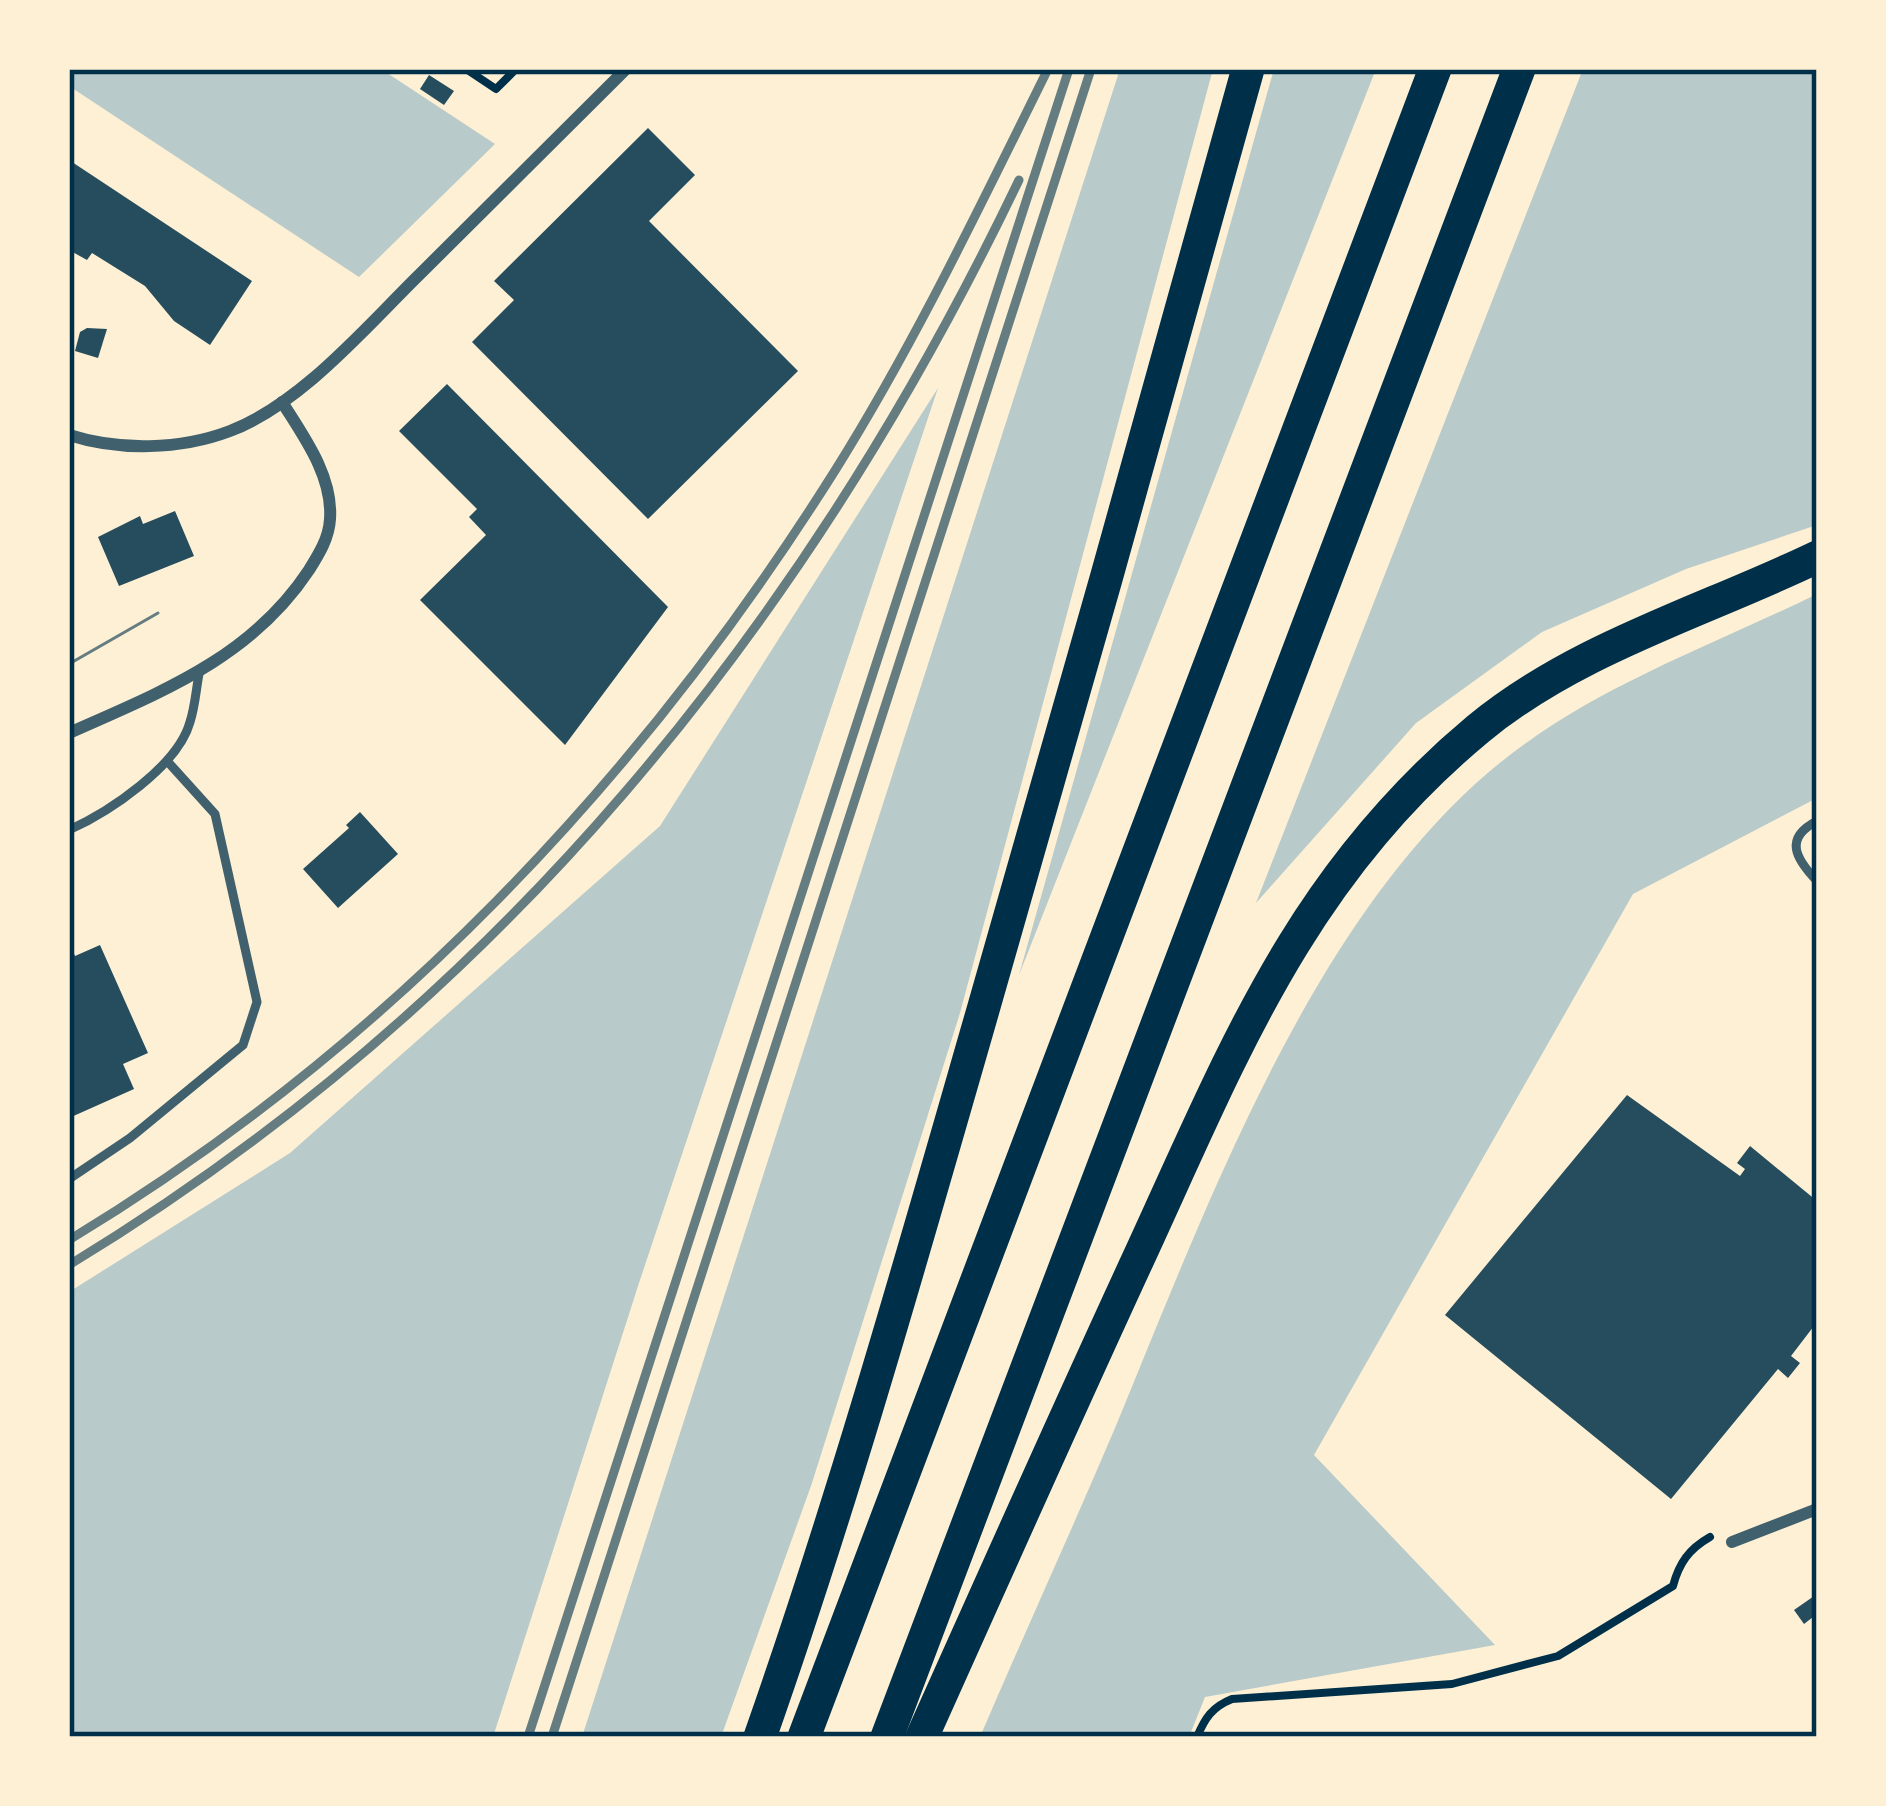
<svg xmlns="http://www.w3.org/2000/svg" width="1886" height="1806" font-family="'Source Serif 4',serif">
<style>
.green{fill:#b9caca}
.building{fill:#264d5e}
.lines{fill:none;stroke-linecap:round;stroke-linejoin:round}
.path{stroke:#003049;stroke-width:8}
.service{stroke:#3f606c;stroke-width:9}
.minor{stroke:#3f606c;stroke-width:12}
.trunk{stroke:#003049;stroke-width:33}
.tram{stroke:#657d81;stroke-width:3}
.rail{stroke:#657d81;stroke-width:9}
.neatline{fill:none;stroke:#003049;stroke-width:4.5}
</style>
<rect width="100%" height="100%" fill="#fdf0d5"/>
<g class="green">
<polygon points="69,69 381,69 495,144 359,277 69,86"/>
<polygon points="1120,69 1213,69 960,1013 812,1483 721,1737 582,1737"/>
<polygon points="1274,69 1376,69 1019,975"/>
<polygon points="1583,69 1817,69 1817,525 1686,569 1542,632 1416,723 1256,903"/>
<polygon points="938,388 639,1283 493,1737 69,1737 69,1292 290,1153 660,826"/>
<path d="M1817,594v204l-184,96 -319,561 181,190 -290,52 -16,40h-209c44,-103 91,-205 135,-309 90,-217 193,-502 375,-657 97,-82 215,-122 327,-177z"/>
</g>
<g class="building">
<polygon points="429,75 454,91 444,105 420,89"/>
<polygon points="648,128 695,175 649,221 798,371 648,519 472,342 514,300 494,281"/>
<polygon points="69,160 252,281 210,345 174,321 145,286 92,253 87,260 69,250"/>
<polygon points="87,328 107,329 98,358 75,351 80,332"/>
<polygon points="447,384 668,607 565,745 420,600 486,535 469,517 477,509 399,431"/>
<polygon points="175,511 194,556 119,586 98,537 140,516 143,524"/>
<polygon points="360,812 398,854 338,908 303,869 349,828 346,825"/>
<polygon points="69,942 75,956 100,945 148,1053 123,1064 134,1089 69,1118"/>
<polygon points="1627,1095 1740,1176 1745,1169 1737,1163 1750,1146 1817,1201 1817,1322 1791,1356 1800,1363 1788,1378 1778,1369 1671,1499 1445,1315"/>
<polygon points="1817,1594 1817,1614 1804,1624 1794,1610"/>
</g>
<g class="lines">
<g class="path">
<polyline points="466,69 496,89 516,69"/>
<path d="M1197,1737c8,-19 15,-30 35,-38l220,-15 106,-28 115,-70c6,-23 16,-37 37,-49"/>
</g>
<g class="service">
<path d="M1817,821c-33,17 -22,37 0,60"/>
<path d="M69,830c40,-18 109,-64 121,-108 5,-15 6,-32 9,-48"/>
<polyline points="69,1179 130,1138 243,1045 257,1002 215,814 168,762"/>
</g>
<g class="minor">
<path d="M69,435c50,16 111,15 161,-4 71,-27 136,-104 189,-156 69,-69 138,-137 207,-206"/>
<path d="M69,733c92,-41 182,-75 240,-163 10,-16 20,-32 21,-51 3,-43 -26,-82 -48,-117"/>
<polyline points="1732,1542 1817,1509"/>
</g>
<g class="trunk">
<path d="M760,1737c84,-239 153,-484 223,-727 90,-313 179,-627 265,-941"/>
<polyline points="804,1737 1435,69"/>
<polyline points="887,1737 1519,69"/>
<path d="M922,1737c72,-160 143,-320 217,-480 94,-204 160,-379 339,-528 98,-81 227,-118 339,-172"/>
</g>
<polyline class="tram" points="69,664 158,613"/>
<g class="rail">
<path d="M69,1240c316,-191 571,-459 767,-771 80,-128 145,-265 212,-400"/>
<path d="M69,1265c428,-259 736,-638 950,-1085"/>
<polyline points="528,1737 1069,69"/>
<polyline points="552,1737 1091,69"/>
</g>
</g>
<rect width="1886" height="1806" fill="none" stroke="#fdf0d5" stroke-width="144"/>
<rect x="72" y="72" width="1742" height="1662" class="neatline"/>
</svg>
